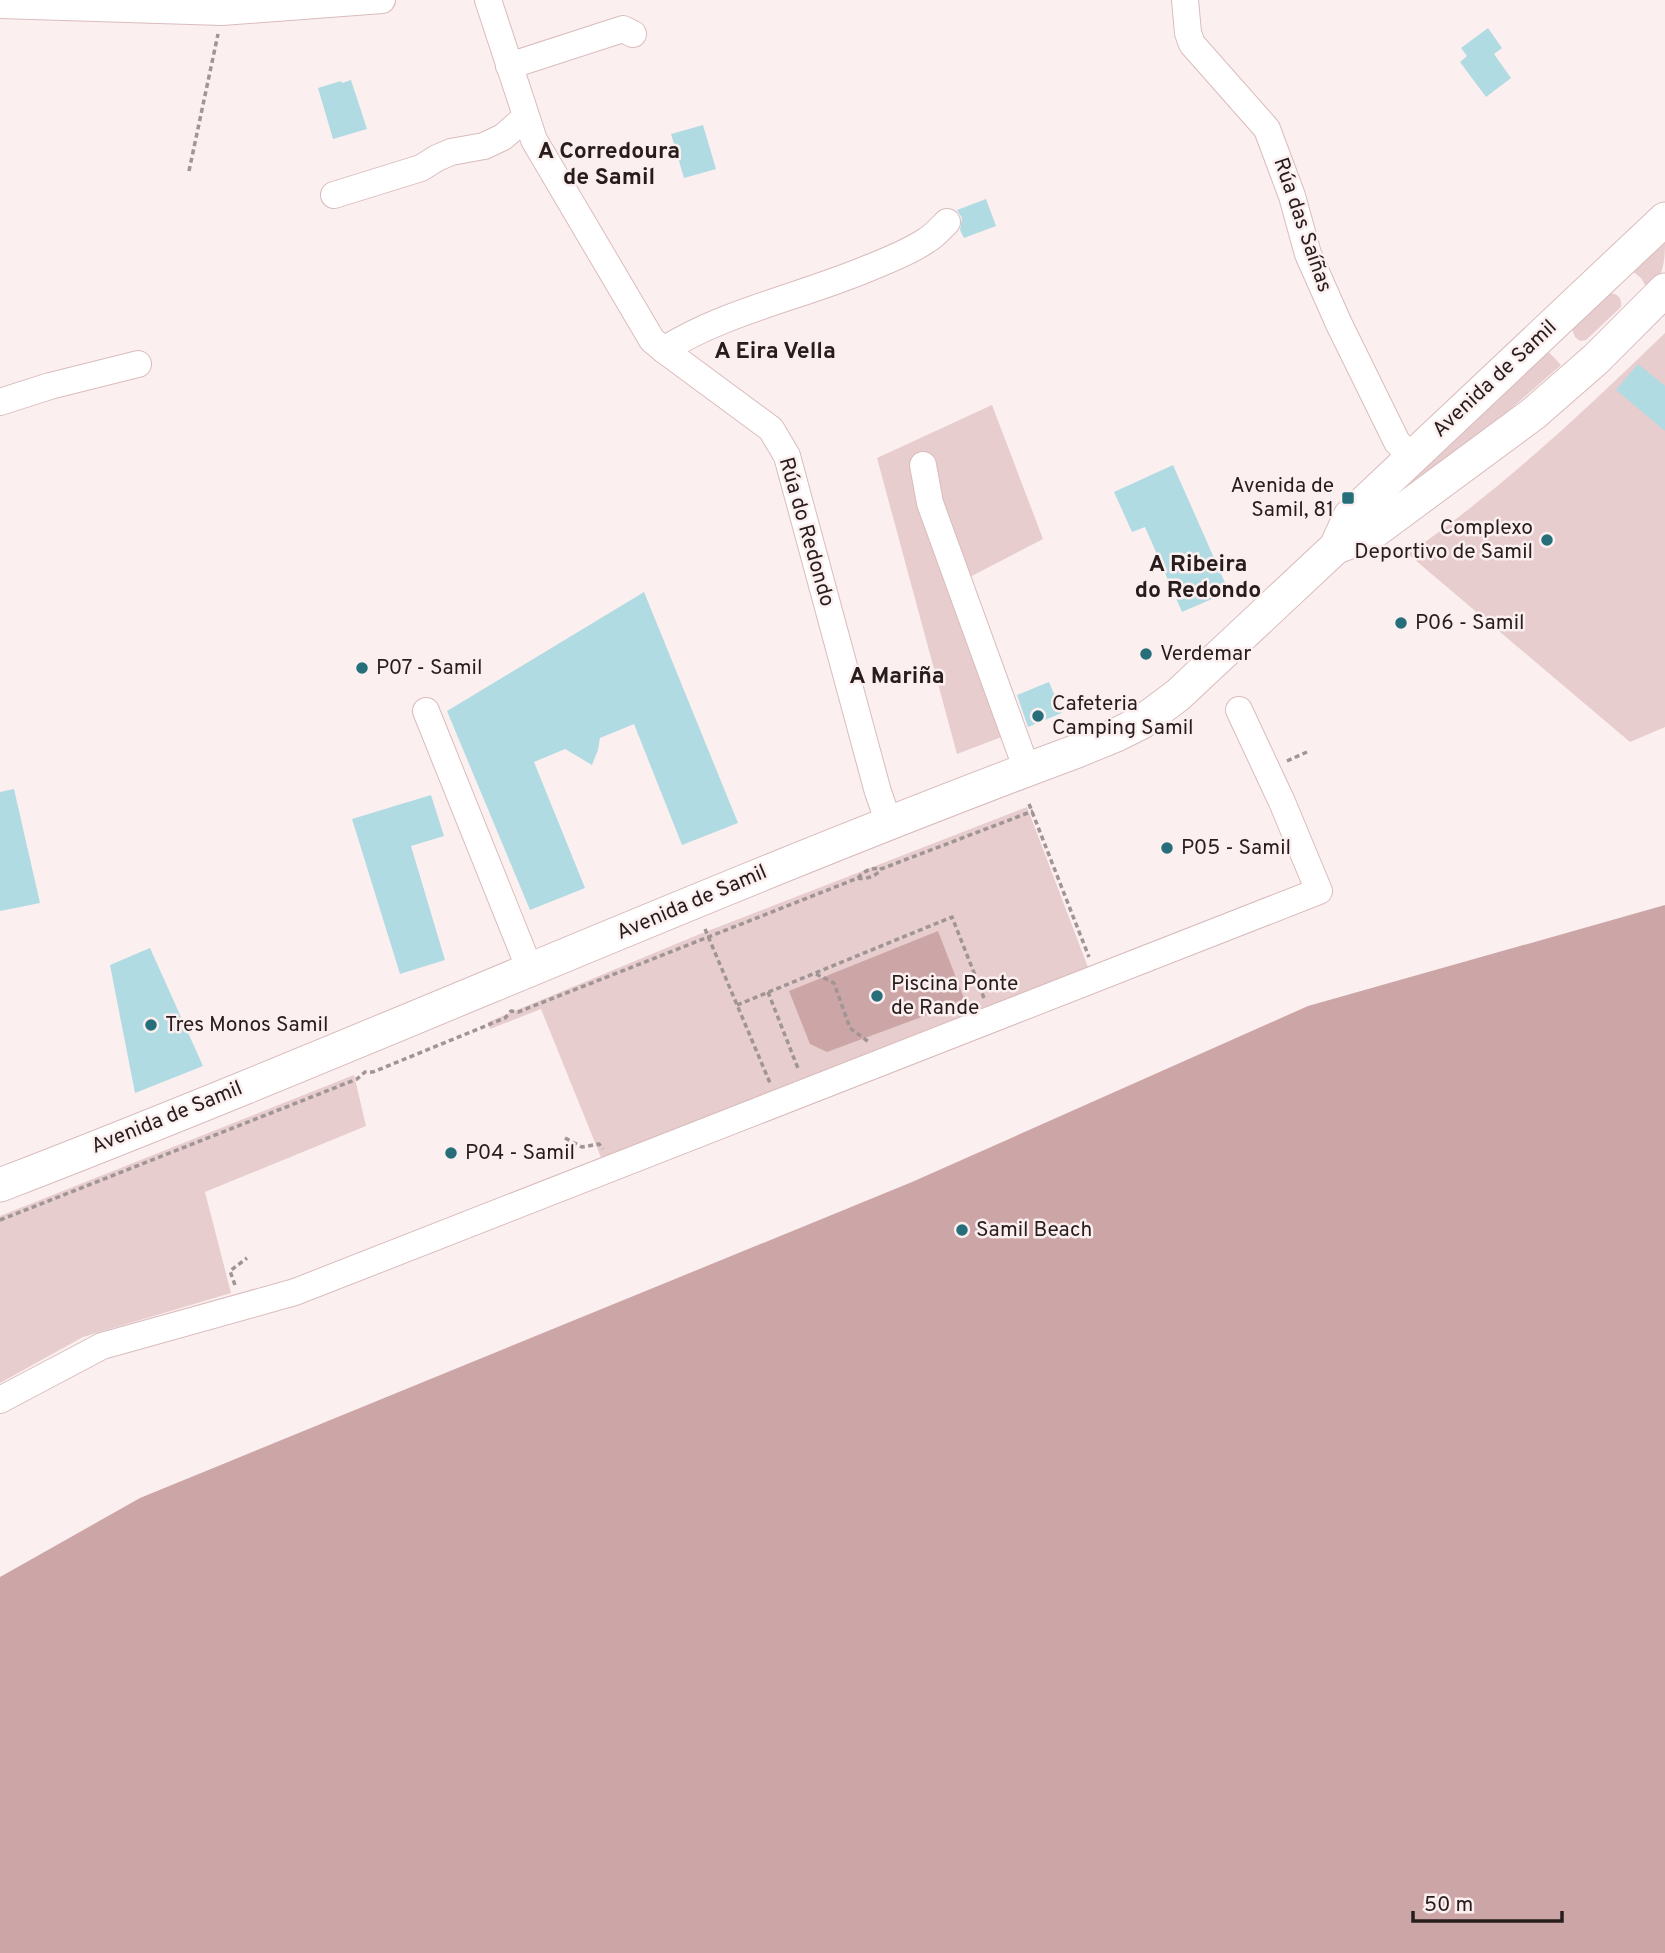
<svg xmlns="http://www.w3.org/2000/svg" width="1665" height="1953" font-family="Overpass,sans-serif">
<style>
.green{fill:#e7cdcd}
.water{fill:#cca6a7}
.building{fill:#b1dbe2}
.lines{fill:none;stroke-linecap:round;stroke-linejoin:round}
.minor-casing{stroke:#dabcbd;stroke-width:28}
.major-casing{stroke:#dabcbd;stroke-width:35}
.path{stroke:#a09494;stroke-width:3.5;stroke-dasharray:5 3.5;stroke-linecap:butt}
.minor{stroke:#fff;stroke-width:26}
.major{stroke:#fff;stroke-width:33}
.poi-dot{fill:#266f7a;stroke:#fceff0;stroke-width:2.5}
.labels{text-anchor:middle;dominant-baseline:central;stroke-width:5;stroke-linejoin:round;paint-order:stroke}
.street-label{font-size:21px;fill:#281d1d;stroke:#fceff0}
.poi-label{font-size:21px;fill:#281d1d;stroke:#fceff0;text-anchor:start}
.neighbourhood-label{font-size:23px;font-weight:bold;fill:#281d1d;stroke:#fceff0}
</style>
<rect width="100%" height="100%" fill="#fceff0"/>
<g class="green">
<path d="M1665,237c0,20 0,43 -18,51l-6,-10 -11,-9z"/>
<path d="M1608,293c10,0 14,5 13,14l-35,33 -6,1 -5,-4 -3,-8z"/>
<path d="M1665,333v394l-35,15 -222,-188c94,-65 175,-142 257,-221z"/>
<polygon points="1545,348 1561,365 1482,434 1398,498 1394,492"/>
<polygon points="992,405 1043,539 966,579 1020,730 957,754 877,458"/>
<polygon points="1027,807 1089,970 602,1160 541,1009 490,1029 488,1022 700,934"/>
<polygon points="354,1075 366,1126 205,1192 231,1293 83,1337 0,1383 0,1216"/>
</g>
<g class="water">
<polygon points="1665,905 1665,1953 0,1953 0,1577 140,1498 912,1182 1308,1006"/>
<polygon points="938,931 965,1001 827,1052 810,1044 789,991"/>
</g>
<g class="building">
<polygon points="1488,28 1502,48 1494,54 1511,78 1486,97 1460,62 1467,56 1461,48"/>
<polygon points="351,80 367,129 333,139 318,88 341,81 342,83"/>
<polygon points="703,125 716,169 684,178 671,134"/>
<polygon points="986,199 996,226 964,238 960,230 962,218 957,210"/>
<polygon points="1638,364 1665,386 1665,431 1616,390"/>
<polygon points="1173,465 1226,585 1209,593 1212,599 1182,612 1145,527 1132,532 1114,492"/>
<polygon points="644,592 738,823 682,845 634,724 600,738 598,750 592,765 565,749 534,762 585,888 530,910 447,711"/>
<polygon points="1049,682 1062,713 1028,727 1017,695"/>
<polygon points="14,789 40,903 0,911 0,792"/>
<polygon points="431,795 444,836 411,846 445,960 400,974 352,819"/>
<polygon points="150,948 203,1066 135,1093 110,965"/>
</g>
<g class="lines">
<defs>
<g id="minor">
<polyline points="488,0 534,140 652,340 664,350 771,429 787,456 878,792 889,823"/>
<polyline points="1185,0 1188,33 1192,44 1267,129 1292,196 1308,254 1339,324 1397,442 1412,458"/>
<polyline points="0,5 222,12 382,0"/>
<polyline points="509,66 623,29 633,34"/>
<polyline points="334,195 421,168 437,158 451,152 484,146 503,137 519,123 526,119"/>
<path d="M664,350c59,-38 139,-54 205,-82 19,-8 41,-16 58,-28 8,-5 14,-12 20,-18"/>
<polyline points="0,402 50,386 138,364"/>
<polyline points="923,465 930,503 1027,770"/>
<polyline points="426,711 530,970"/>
<polyline points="0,1400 102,1346 295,1292 1319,891 1282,802 1239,710"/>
</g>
<g id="major">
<polyline points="1336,547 1368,536 1533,414 1596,359 1665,290"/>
<path d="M0,1185c361,-139 714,-299 1077,-434l39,-16 26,-13 36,-27 158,-148 14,-31 315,-297"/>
</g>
</defs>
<use href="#minor" class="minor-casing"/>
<use href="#major" class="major-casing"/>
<g class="path">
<polyline points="189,171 218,34"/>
<polyline points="1287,761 1307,752"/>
<polyline points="1029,804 1089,957"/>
<path d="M858,878c5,-7 15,-11 23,-9"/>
<polyline points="705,929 770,1083"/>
<polyline points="816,974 834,983 850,1028 870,1043"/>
<polyline points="768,992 799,1071"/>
<polyline points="737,1005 952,917 984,998"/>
<polyline points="565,1138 582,1147 599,1144 603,1149"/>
<path d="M0,1220l357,-141 8,-7h8l132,-54 6,-7 7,1 340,-134c7,2 19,-2 23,-9l152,-58"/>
<polyline points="235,1285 230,1271 247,1258"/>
</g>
<use href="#minor" class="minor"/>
<use href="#major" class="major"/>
</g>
<g class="poi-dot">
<rect x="1341" y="491" width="14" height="14" rx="3.5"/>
<circle cx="1547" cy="540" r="7"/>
<circle cx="1401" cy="623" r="7"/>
<circle cx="1146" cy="654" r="7"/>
<circle cx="362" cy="668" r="7"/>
<circle cx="1038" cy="716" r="7"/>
<circle cx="1167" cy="848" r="7"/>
<circle cx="877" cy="996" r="7"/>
<circle cx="151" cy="1025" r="7"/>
<circle cx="451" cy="1153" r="7"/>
<circle cx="962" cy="1230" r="7"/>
</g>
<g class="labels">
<g class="street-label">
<text transform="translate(1302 225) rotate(71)">Rúa das Saíñas</text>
<text transform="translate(1495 379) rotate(-43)">Avenida de Samil</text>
<text transform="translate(806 532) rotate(74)">Rúa do Redondo</text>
<text transform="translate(692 903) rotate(-23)">Avenida de Samil</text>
<text transform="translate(167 1118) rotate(-22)">Avenida de Samil</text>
</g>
<g class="poi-label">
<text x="1334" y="486" text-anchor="end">Avenida de<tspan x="1334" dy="24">Samil, 81</tspan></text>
<text x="1533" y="528" text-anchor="end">Complexo<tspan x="1533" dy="24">Deportivo de Samil</tspan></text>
<text x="1415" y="623">P06 - Samil</text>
<text x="1160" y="654">Verdemar</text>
<text x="376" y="668">P07 - Samil</text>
<text x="1052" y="704">Cafeteria<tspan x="1052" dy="24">Camping Samil</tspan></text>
<text x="1181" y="848">P05 - Samil</text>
<text x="891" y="984">Piscina Ponte<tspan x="891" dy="24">de Rande</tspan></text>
<text x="165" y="1025">Tres Monos Samil</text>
<text x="465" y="1153">P04 - Samil</text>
<text x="976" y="1230">Samil Beach</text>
</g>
<g class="neighbourhood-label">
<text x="609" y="152">A Corredoura<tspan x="609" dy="26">de Samil</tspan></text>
<text x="775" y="352">A Eira Vella</text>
<text x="1198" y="565">A Ribeira<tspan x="1198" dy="26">do Redondo</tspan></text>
<text x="897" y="677">A Mariña</text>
</g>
</g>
<path d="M1413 1911v10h149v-10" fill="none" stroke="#281d1d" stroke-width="3.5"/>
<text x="1424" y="1911" font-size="21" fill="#281d1d" stroke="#fceff0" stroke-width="5" paint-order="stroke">50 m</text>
</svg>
